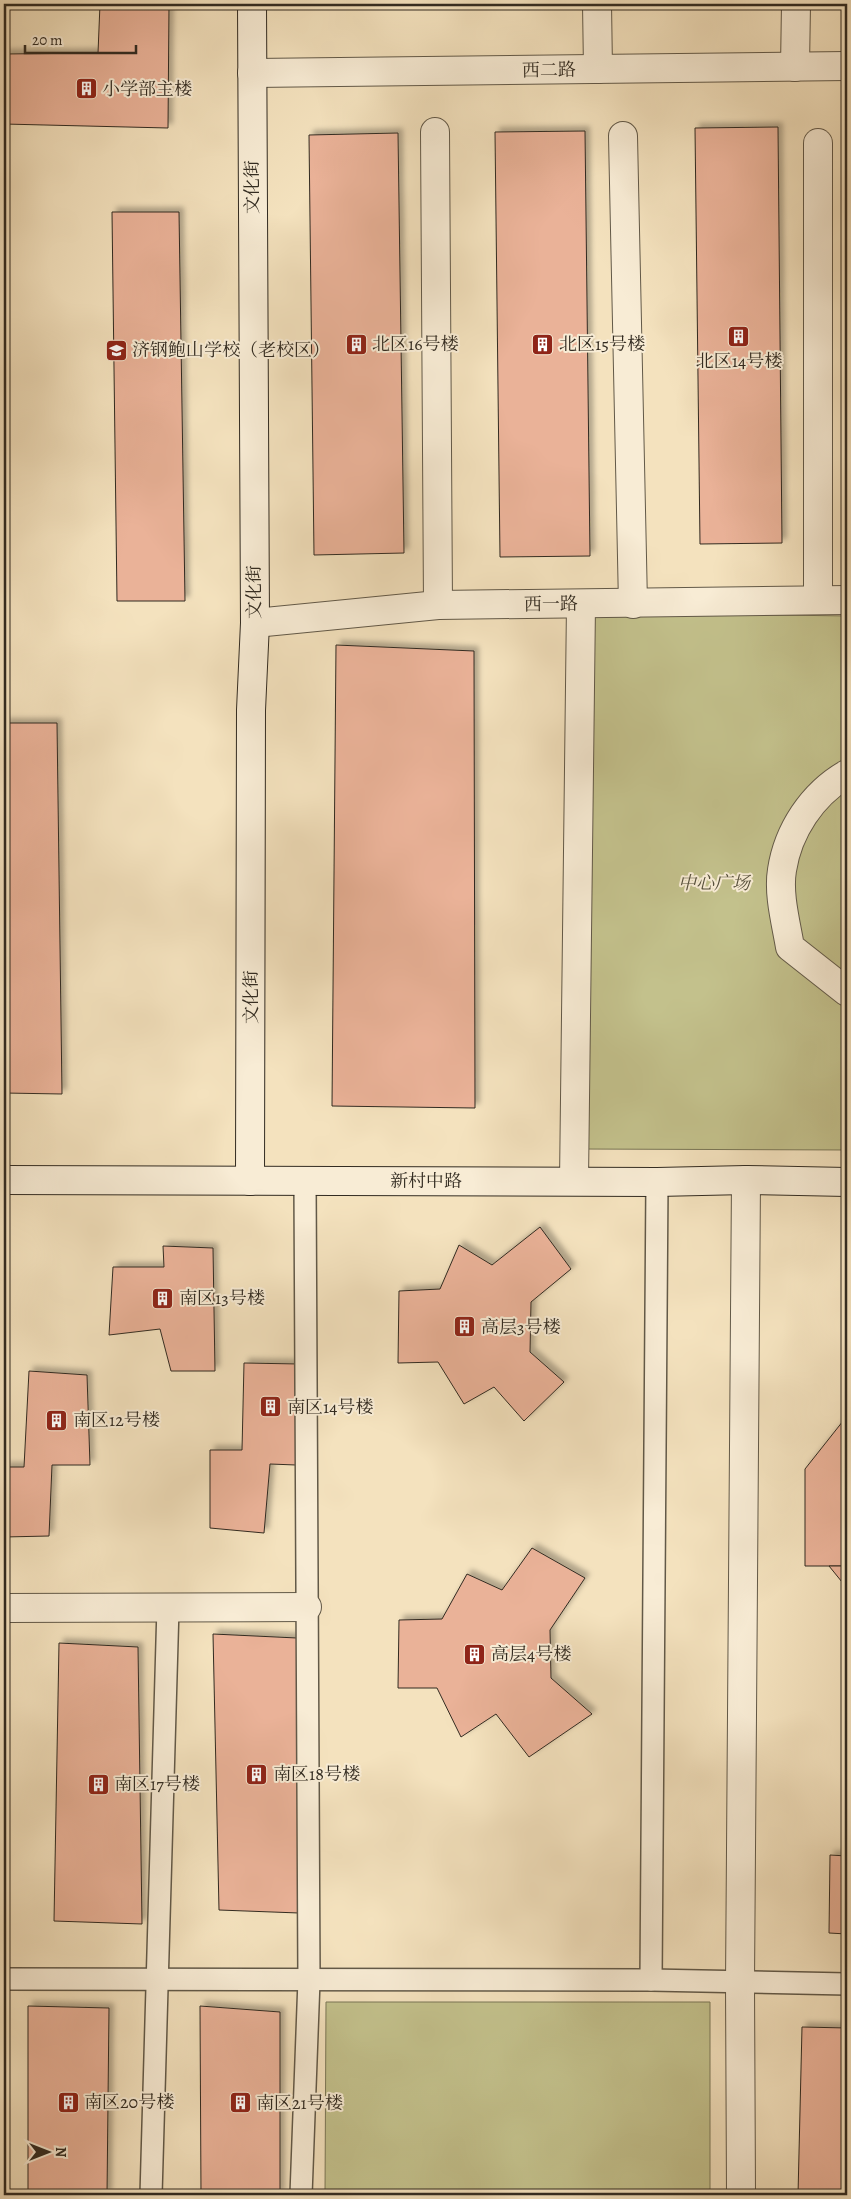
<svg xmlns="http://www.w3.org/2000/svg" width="851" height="2199" font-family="Alegreya,'Noto Serif SC',serif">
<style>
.green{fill:#c3c18c;stroke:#7a7656}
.building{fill:#eab298;stroke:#322b21;filter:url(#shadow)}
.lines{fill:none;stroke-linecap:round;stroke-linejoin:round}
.lane-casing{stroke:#625948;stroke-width:24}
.street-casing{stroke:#625948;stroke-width:30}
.secondary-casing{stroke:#322b21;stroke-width:30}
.lane{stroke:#f8ecd5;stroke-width:21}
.street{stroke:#f8ecd5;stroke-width:28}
.secondary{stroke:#f8ecd5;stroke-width:28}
.labels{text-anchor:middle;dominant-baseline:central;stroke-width:4;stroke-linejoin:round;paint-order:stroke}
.street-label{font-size:18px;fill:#322b21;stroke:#f8ecd5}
.poi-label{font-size:18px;fill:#322b21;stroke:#f8ecd5;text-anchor:start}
.park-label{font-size:18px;font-style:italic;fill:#56503c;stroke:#f8ecd5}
</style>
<defs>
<filter id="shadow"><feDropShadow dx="4.5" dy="-4.5" stdDeviation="2.5" flood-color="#0004"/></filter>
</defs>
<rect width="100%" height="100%" fill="#f4e2be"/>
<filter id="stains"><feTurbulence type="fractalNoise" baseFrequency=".004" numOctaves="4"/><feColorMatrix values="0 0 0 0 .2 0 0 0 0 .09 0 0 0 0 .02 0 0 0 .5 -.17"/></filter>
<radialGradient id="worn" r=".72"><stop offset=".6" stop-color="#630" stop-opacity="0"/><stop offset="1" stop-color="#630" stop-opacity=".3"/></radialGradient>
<g class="green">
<polygon points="582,612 847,616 847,1150 579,1149"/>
<polygon points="326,2002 710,2002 710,2195 325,2195"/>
</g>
<g class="building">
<polygon points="100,4 169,4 168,128 4,124 4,54 98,53"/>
<polygon points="668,4 709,4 668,5"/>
<polygon points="778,127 782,543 700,544 695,128"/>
<polygon points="585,131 590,556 500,557 495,132"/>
<polygon points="398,133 404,553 314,555 309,135"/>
<polygon points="112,212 179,212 185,601 117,601"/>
<polygon points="336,645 474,651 475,1108 332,1106"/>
<polygon points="4,723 57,723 62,1094 4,1093"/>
<polygon points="540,1227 571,1269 531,1302 530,1352 564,1382 524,1421 494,1387 464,1404 438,1362 398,1363 399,1291 440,1289 459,1245 492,1265"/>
<polygon points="163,1246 213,1248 215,1371 171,1371 160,1329 109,1335 113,1267 164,1267"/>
<polygon points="244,1363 299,1364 296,1465 270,1464 264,1533 210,1528 210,1450 242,1450"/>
<polygon points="29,1371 87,1375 90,1465 52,1465 49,1536 4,1537 4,1467 24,1467"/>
<polygon points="847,1416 847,1566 805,1566 805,1469"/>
<polygon points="532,1548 585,1578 550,1630 551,1678 592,1714 529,1757 496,1714 461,1737 437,1688 398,1688 399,1620 442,1619 467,1574 502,1590"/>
<polygon points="829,1566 847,1566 847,1599 842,1582"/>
<polygon points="213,1634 297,1638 299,1913 219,1910"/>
<polygon points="59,1643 138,1647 142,1924 54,1921"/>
<polygon points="830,1855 847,1856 847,1934 829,1933"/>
<polygon points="28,2006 109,2008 107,2195 28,2195"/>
<polygon points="200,2006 280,2012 280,2195 201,2195"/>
<polygon points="802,2027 847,2028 847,2195 798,2195"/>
</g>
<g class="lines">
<defs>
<g id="lane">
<polyline points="4,1979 651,1980 847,1984"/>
<polyline points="651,1980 657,1182"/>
<polyline points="151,2195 168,1607"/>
<polyline points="301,2195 309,1980 305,1181"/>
</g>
<g id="street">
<polyline points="597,4 598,69"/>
<polyline points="795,67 796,4"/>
<polyline points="252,73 847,66"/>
<polyline points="435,132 438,605"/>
<polyline points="623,136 633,604"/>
<polyline points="818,143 818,599"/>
<polyline points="255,623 438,605 847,600"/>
<path d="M847,774c-35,20 -59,57 -65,96 -4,24 4,53 8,77l57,45"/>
<polyline points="574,1181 581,604"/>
<polyline points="4,1608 307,1607"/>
<polyline points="741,2195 740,1983 746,1180"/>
</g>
<g id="secondary">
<polyline points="4,1180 657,1182 746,1180 847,1182"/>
<polyline points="250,1181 251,710 255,623 252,4"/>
</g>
</defs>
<use href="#lane" class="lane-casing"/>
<use href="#street" class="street-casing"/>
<use href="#secondary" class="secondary-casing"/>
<use href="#lane" class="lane"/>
<use href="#street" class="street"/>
<use href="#secondary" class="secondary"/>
</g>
<defs>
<symbol id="building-square" viewBox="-11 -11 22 22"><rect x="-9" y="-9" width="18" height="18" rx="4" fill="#8f2418" stroke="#f8ecd5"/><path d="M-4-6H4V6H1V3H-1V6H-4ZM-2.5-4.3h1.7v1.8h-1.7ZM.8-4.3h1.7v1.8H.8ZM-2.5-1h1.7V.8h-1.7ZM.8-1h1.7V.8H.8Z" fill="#fff"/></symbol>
<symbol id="school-square" viewBox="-11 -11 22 22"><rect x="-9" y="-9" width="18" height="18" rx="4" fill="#8f2418" stroke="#f8ecd5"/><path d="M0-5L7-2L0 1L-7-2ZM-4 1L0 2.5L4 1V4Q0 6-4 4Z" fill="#fff"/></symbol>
</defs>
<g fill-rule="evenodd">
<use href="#building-square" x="74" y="76" width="25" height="25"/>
<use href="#building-square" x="726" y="324" width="25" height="25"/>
<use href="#building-square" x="344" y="332" width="25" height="25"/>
<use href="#building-square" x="530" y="332" width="25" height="25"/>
<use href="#school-square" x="104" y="338" width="25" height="25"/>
<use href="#building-square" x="150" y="1286" width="25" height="25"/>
<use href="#building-square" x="452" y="1314" width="25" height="25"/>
<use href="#building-square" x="258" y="1394" width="25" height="25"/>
<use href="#building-square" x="44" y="1408" width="25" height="25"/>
<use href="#building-square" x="462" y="1642" width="25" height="25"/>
<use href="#building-square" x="244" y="1762" width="25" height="25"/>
<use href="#building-square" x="86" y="1772" width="25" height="25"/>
<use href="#building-square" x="56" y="2090" width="25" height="25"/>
<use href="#building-square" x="228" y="2090" width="25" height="25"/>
</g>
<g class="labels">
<g class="street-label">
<text transform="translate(549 70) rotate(-1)">西二路</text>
<text transform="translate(252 187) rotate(-90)">文化街</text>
<text transform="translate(254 592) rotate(-90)">文化街</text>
<text transform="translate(551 604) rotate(-1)">西一路</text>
<text transform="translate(251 997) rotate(-90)">文化街</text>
<text x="426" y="1181">新村中路</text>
</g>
<g class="poi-label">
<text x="102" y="89">小学部主楼</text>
<text x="372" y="344">北区16号楼</text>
<text x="559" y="344">北区15号楼</text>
<text x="132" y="350">济钢鲍山学校（老校区）</text>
<text x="739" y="361" text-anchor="middle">北区14号楼</text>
<text x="179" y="1298">南区13号楼</text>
<text x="481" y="1327">高层3号楼</text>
<text x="287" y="1407">南区14号楼</text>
<text x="73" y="1420">南区12号楼</text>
<text x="491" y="1654">高层4号楼</text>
<text x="273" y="1774">南区18号楼</text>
<text x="114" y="1784">南区17号楼</text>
<text x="84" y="2102">南区20号楼</text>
<text x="256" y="2103">南区21号楼</text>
</g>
<g class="park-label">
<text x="714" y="883">中心广场</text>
</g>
</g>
<rect width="851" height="2199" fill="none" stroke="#f4e2be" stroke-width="20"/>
<rect x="5" y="5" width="841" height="2189" fill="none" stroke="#322b21" stroke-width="2.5"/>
<rect x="10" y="10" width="831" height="2179" fill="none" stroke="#322b21"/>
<g transform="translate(48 2152) rotate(90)" stroke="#f8ecd5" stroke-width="4" paint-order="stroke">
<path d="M0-4L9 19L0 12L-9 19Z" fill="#322b21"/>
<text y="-8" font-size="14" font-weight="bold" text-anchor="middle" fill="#322b21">N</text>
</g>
<path d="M25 45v8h111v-8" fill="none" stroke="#322b21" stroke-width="2.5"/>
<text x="32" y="45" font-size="15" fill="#322b21" stroke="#f8ecd5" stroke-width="4" paint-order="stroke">20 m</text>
<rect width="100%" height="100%" filter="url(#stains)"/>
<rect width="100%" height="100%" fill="url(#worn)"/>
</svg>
